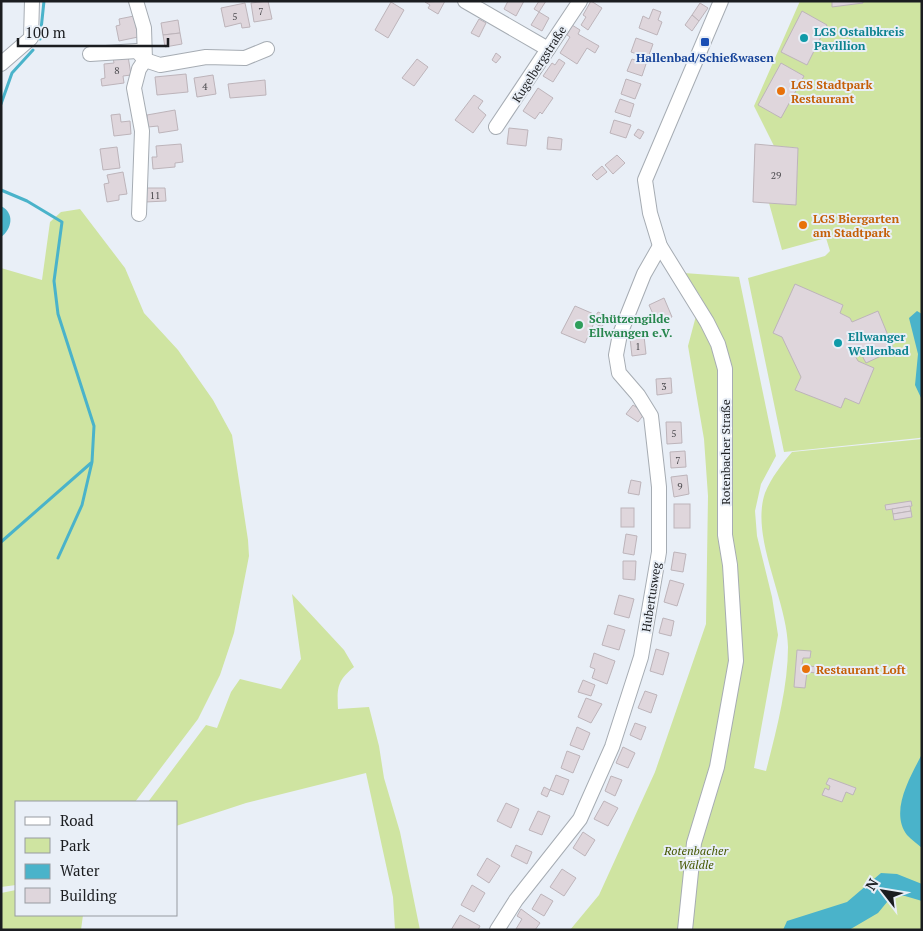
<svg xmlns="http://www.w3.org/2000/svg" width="923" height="931" font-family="'PT Serif',serif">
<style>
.green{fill:#cfe4a1}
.water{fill:#4ab3ca}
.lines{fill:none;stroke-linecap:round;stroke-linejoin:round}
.stream{stroke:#4ab3ca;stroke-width:3}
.building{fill:#dfd6dc;stroke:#bdb4ba}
.minor-casing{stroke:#a6acb3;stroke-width:16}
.minor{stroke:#fff;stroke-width:14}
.culture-dot{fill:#0f9aa8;stroke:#e9eff7;stroke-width:2}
.transit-dot{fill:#1a4fb4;stroke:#e9eff7;stroke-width:2}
.food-dot{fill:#e8710a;stroke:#e9eff7;stroke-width:2}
.leisure-dot{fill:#2e9e5b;stroke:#e9eff7;stroke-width:2}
.labels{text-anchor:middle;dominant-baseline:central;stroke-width:4;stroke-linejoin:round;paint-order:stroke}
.number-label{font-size:10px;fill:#4c4b4f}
.culture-label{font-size:12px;font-weight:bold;fill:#0d838f;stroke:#e9eff7;text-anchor:start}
.transit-label{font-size:12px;font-weight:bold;fill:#164399;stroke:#e9eff7}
.street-label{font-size:12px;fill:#1b1d20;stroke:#e9eff7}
.food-label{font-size:12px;font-weight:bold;fill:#c56008;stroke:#e9eff7;text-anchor:start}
.leisure-label{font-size:12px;font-weight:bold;fill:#27864d;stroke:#e9eff7;text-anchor:start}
.park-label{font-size:12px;font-style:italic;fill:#455700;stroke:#e9eff7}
</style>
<rect width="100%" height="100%" fill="#e9eff7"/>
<g class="green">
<polygon points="800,1 922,1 922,437 919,438 784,452 748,278 825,256 830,251 826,238 782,250 769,203 796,204 798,148 774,146 754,106"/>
<polygon points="80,209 125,268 144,313 178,350 213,400 232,435 248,540 249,556 234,633 220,675 198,719 135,802 16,802 16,885 1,887 1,268 42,280 50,222 61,212"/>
<path d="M684,273l55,4 37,179 -15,28 -6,27 2,25 15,61 6,38 -24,133 12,3c10,-39 22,-84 22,-124 -1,-48 -38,-110 -23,-154 6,-15 17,-29 27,-41l130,-13v491h-352l29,-35 56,-123 51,-148 2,-128 -4,-57 -16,-93 13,-49z"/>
<path d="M292,594l52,56 10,17c-17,14 -17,21 -16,42l31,-2 10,39 5,32 16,54 20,98h-25l-2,-33 -27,-124 -120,30 -70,23v-24h-28l58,-77 11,3 14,-36 9,-13 41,10 20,-30z"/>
<polygon points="16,890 16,915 83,915 81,930 1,930 1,893"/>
</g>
<g class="water">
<path d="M1,206c14,7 11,23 0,31z"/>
<polygon points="917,311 922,314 922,400 915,385 918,354 909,318"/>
<path d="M922,754v94c-5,-4 -11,-9 -15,-13 -18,-24 4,-59 15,-81z"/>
<polygon points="881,873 897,874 922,884 922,901 905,896 892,896 878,913 849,930 783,930 787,921 847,902"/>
</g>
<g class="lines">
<g class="stream">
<polyline points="40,39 44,1"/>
<polyline points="1,104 12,73 33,50"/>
<polyline points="1,190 27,201 62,222 54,281 58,314 94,426 92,462 82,505 58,558"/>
<polyline points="1,542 91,463"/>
</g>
</g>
<g class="building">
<polygon points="268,1 272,19 254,22 251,3"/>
<polygon points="445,1 438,14 428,8 430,5 425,2"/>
<polygon points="508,1 524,1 516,16 504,9"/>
<polygon points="539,1 546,1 539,12 534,9"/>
<polygon points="591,1 602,8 588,30 581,25 586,17 583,15"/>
<polygon points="832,1 863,1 863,3 832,7"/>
<polygon points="391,2 404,10 388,38 375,30"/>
<polygon points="245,3 250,27 242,28 241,23 225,27 221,8"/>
<polygon points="700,3 708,8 699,21 692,15"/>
<polygon points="653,9 661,12 658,20 662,22 657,35 639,28 643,16 649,19"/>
<polygon points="802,11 827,25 807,65 781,52"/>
<polygon points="539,12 549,18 542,31 531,25"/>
<polygon points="692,15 699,21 692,31 685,25"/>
<polygon points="134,16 138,37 119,41 116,26 120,25 119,19"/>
<polygon points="479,19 486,23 479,37 471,33"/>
<polygon points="178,20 180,33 163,35 161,23"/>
<polygon points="572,25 580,30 578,34 599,46 595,53 587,48 577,64 560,53 570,37 567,35"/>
<polygon points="180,33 182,44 165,47 163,35"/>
<polygon points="636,38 653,44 648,58 631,52"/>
<polygon points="496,53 501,57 496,63 492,60"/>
<polygon points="128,56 131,75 123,76 124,83 102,86 101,79 105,78 104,64 114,63 113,58"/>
<polygon points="417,59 428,67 414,86 402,78"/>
<polygon points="559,59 565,63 553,82 543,76 552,63 555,65"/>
<polygon points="632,59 646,64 642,76 627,71"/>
<polygon points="781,63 804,76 781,118 758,105"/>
<polygon points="186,74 188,92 157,95 155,77"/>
<polygon points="213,75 216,94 197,97 194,78"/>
<polygon points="626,79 641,84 635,99 621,94"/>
<polygon points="265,80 266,95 230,98 228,84"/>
<polygon points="538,88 553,98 542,114 540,112 535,119 523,111"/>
<polygon points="474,95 483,101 478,108 486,115 473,133 455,120"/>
<polygon points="620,99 634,104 630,117 615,112"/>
<polygon points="175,110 178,130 159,133 158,126 148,127 147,115"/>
<polygon points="120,114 121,122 130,121 131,134 114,136 111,115"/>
<polygon points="614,120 631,125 626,138 610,133"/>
<polygon points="509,128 528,130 526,146 507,144"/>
<polygon points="638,129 644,132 640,139 634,135"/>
<polygon points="548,137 562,139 561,150 547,149"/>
<polygon points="181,144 183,162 175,163 175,167 153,169 152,157 157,157 156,146"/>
<polygon points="755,144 798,148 796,205 753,202"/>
<polygon points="117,147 120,168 103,170 100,149"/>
<polygon points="617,155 625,163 613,174 605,165"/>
<polygon points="602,166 607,172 597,180 592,175"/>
<polygon points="123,172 127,194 119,195 119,200 107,202 104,184 109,183 107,175"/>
<polygon points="145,188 165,188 166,201 145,202"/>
<polygon points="795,284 843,305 840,313 850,318 852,322 878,311 894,350 866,363 859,350 853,352 858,361 874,368 859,404 845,398 841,408 795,390 801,377 782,337 773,333"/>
<polygon points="664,298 672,317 657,323 649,305"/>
<polygon points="575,306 596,315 598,312 607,316 602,327 594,323 585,343 561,333"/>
<polygon points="644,336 646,354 632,356 630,338"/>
<polygon points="671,378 672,393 657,395 656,379"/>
<polygon points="633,405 645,413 638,422 626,414"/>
<polygon points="666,422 681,422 682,443 667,444"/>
<polygon points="685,451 686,467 671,468 670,452"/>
<polygon points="687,475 689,494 674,497 671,477"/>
<polygon points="631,480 641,482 639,495 628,493"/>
<polygon points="911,501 912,506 886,510 885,505"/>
<rect x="674" y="504" width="16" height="24"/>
<polygon points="910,506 911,511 893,514 892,509"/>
<rect x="621" y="508" width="13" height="19"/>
<polygon points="911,511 912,517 894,520 893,514"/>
<polygon points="626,534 637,536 634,555 623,553"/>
<polygon points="674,552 686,554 683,572 671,570"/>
<polygon points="623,561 636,561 635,580 623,579"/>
<polygon points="670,580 684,584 677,606 664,602"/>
<polygon points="619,595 634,599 629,618 614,614"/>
<polygon points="663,618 674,621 671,636 659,633"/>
<polygon points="608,625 625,630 619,650 602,645"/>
<polygon points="656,649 669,653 663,675 650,671"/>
<polygon points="797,650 811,651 810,658 803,658 802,665 817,667 817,673 807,672 805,688 794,687"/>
<polygon points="594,653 615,661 607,684 592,678 595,669 590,667"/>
<polygon points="583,680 595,685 591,696 578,692"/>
<polygon points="645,691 657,695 651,713 638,708"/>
<polygon points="586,698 602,704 591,723 578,717"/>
<polygon points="635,723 646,727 641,740 630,735"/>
<polygon points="577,727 590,733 583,750 570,745"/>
<polygon points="623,747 635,753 628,768 616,763"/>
<polygon points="567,751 580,756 573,773 561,768"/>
<polygon points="556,775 569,780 563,795 550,790"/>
<polygon points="611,776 622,780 615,796 605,791"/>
<polygon points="829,778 856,788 853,795 846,792 842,802 822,795 825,788 829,790 830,786 826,784"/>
<polygon points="544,787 550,790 547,797 541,794"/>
<polygon points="604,801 618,808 608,826 594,819"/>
<polygon points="506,803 519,809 511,828 497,821"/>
<polygon points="538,811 550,816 542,835 529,830"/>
<polygon points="583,832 595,840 585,856 573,848"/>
<polygon points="516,845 532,852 527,864 511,856"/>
<polygon points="487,858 500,866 489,883 477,875"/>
<polygon points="562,869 576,878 564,896 550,887"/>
<polygon points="472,885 485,893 474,912 461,905"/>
<polygon points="541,894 553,901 544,916 532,909"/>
<polygon points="521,909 540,923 535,930 516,929 522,919 517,916"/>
<polygon points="460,915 480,926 478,930 451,930"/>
</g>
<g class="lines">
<defs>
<g id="minor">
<polyline points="136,1 144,28 145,60 139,69 134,88 142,131 139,214"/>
<polyline points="465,1 548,49"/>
<polyline points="90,54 137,51 145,60 160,65 206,57 245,58 267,49"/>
<polyline points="1,64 31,38 32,1"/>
<polyline points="496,127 580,1"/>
<polyline points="497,930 516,900 580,819 612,747 641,657 659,552 659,487 651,416 638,395 619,373 616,355 620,334 644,274 660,246"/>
<polyline points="685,930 694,843 717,767 736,661 730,565 725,535 725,369 718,344 707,322 660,246 650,213 645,180 721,1"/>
</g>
</defs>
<use href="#minor" class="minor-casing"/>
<use href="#minor" class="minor"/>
</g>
<g class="culture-dot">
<circle cx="804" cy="38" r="5"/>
<circle cx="838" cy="343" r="5"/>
</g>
<rect class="transit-dot" x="700" y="37" width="10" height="10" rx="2.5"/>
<g class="food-dot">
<circle cx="781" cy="91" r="5"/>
<circle cx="803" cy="225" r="5"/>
<circle cx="806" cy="669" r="5"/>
</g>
<circle class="leisure-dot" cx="579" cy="325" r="5"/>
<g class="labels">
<g class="number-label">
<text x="261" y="11">7</text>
<text x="235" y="16">5</text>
<text x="117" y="70">8</text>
<text x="205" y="86">4</text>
<text x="776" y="175">29</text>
<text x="155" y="195">11</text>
<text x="638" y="346">1</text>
<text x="664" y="386">3</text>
<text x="674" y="433">5</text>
<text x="678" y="460">7</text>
<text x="680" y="486">9</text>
</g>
<g class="culture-label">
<text x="814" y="31">LGS Ostalbkreis<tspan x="814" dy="14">Pavillion</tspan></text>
<text x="848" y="336">Ellwanger<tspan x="848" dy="14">Wellenbad</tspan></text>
</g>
<g class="transit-label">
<text x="705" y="57">Hallenbad/Schießwasen</text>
</g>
<g class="street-label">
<text transform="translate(539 64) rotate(-57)">Kugelbergstraße</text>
<text transform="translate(725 452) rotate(-90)">Rotenbacher Straße</text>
<text transform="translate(651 597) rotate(-81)">Hubertusweg</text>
</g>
<g class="food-label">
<text x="791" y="84">LGS Stadtpark<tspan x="791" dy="14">Restaurant</tspan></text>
<text x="813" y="218">LGS Biergarten<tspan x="813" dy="14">am Stadtpark</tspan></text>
<text x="816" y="669">Restaurant Loft</text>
</g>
<g class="leisure-label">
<text x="589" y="318">Schützengilde<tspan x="589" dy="14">Ellwangen e.V.</tspan></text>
</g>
<g class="park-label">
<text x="696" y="850">Rotenbacher<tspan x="696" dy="14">Wäldle</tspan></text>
</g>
</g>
<rect width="923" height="931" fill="none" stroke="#1b1d20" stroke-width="5"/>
<rect x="15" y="801" width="162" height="115" fill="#e9eff7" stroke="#979ba1"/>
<rect x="25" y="817" width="25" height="8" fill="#ffffff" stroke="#979ba1"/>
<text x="60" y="826" font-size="15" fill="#1b1d20">Road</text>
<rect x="25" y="838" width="25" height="15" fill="#cfe4a1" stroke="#979ba1"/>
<text x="60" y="851" font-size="15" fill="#1b1d20">Park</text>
<rect x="25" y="864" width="25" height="15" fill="#4ab3ca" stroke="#979ba1"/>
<text x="60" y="876" font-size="15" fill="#1b1d20">Water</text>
<rect x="25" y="888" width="25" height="15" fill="#dfd6dc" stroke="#979ba1"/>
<text x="60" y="901" font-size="15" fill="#1b1d20">Building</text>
<g transform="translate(883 891) rotate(301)" stroke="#e9eff7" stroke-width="4" paint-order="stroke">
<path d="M0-4L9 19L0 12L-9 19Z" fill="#1b1d20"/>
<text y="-8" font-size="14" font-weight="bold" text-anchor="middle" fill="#1b1d20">N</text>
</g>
<path d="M18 38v8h150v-8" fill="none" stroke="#1b1d20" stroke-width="2.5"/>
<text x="25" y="38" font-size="15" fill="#1b1d20" stroke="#e9eff7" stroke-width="4" paint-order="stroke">100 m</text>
</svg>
